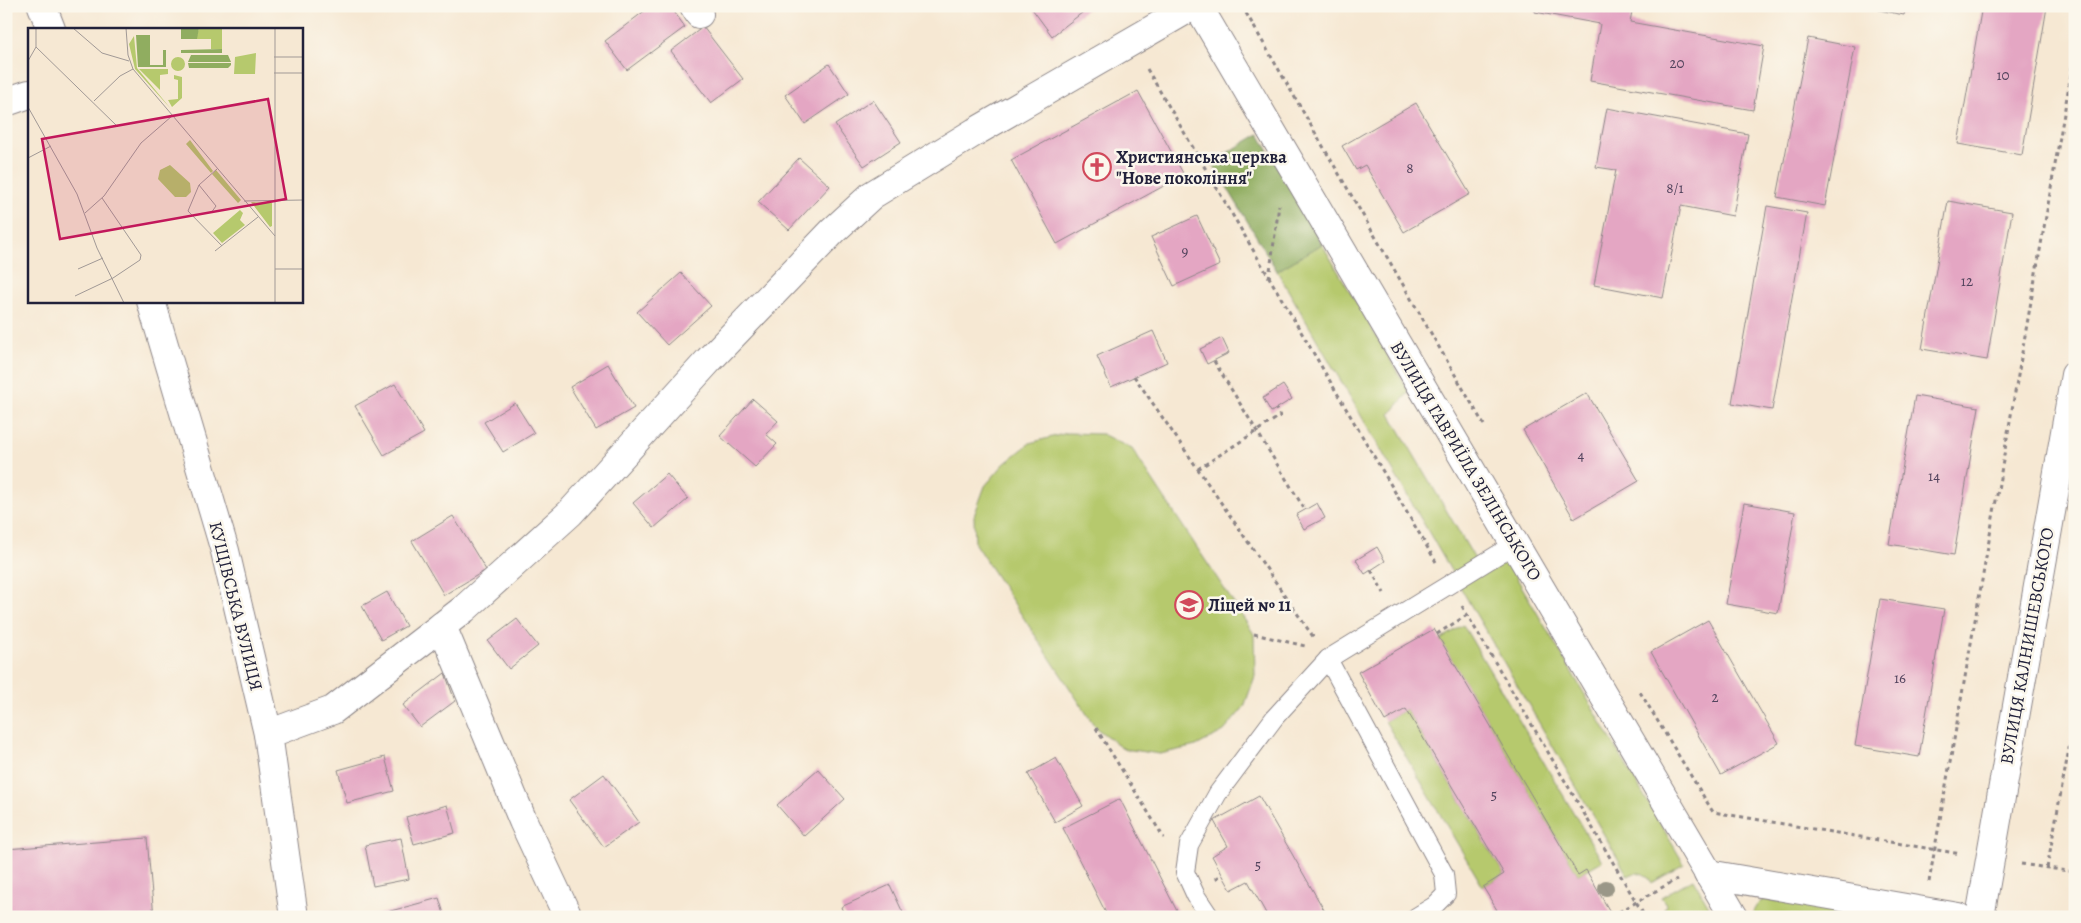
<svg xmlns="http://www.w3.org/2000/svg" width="2081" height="923" font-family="Alegreya,serif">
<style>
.green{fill:#b6c96d;stroke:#6c7654}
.forest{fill:#90ad60;stroke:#59684e}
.building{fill:#e4a6c3}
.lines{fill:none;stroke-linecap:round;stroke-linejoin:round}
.service-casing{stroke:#8c8587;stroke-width:20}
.minor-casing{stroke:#8c8587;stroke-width:30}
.tertiary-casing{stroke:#8c8587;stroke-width:30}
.path{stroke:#8c8587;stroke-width:3;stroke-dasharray:4 4;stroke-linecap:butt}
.service{stroke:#fff;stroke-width:18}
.minor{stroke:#fff;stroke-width:28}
.tertiary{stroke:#fff;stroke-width:28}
.tree{fill:#9a9788}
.labels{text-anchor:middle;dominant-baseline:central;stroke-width:5;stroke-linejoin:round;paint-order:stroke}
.number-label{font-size:15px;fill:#52435d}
.poi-label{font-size:18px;font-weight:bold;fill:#22223b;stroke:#fbf7ec;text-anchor:start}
.street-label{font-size:18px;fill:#22223b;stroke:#fbf7ec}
.inset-road{fill:none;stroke:#a19996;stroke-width:1}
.view{fill:#c2185b;fill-opacity:0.15;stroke:#c2185b;stroke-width:2.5}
.inset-edge{fill:none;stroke:#22223b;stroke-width:2.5}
</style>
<rect width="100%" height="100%" fill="#fbf7ec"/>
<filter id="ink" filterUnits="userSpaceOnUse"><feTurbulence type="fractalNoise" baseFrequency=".02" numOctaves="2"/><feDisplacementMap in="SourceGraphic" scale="10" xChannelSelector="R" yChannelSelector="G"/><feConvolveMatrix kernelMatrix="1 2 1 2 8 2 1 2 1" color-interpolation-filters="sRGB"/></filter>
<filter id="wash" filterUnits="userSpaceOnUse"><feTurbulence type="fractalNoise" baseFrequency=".0096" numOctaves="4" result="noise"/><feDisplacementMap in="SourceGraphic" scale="20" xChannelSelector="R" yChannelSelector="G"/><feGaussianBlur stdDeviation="1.12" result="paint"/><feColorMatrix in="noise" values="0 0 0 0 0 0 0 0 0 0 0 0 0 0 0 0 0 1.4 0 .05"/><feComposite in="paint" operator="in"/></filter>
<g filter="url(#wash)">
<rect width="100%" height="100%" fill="#f6e8d3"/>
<g class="green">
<polygon points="1322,244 1409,392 1390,414 1476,561 1453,574 1277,271"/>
<polygon points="1067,433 1102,434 1132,449 1254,634 1255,676 1244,707 1224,731 1196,746 1160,754 1124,749 1096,728 975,544 974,516 985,486 1004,464 1030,443"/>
<path d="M1505,558l179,306 -32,19c-6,-10 -13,-13 -24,-7l-169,-291z"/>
<polygon points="1463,625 1602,861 1578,875 1440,640"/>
<polygon points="1406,709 1504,874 1483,887 1385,721"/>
<polygon points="1693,879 1715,917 1662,917 1666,904 1661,897"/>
<path d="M1775,896l121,21h-145c5,-14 10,-18 24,-21z"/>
</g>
<polygon class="forest" points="1259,134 1322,244 1277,271 1212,162"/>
<g id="blocks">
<g class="building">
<polygon points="651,6 670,6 685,27 627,70 605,41"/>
<polygon points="1030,6 1084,6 1087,9 1052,36"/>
<polygon points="1536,6 1633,6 1630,22 1764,46 1753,110 1590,81 1600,24 1535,12"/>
<polygon points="1880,6 1906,6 1904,15 1879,10"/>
<polygon points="1982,6 2047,7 2022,155 1958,144"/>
<polygon points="703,27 743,79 711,103 671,51"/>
<polygon points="1808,38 1855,47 1825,206 1777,197"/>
<polygon points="829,64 849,94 805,124 785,95"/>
<polygon points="1138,91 1184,175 1057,244 1011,160"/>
<polygon points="873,100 901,142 864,166 835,125"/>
<polygon points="1416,103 1470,194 1404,232 1365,165 1356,170 1342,146"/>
<polygon points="1607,108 1748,134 1733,216 1681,206 1663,298 1594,285 1616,170 1596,167"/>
<polygon points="799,158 830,186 789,230 758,202"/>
<polygon points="1948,201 2012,212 1987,360 1922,349"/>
<polygon points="1767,206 1807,213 1772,410 1732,403"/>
<polygon points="1197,216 1220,265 1174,286 1151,237"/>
<polygon points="681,273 711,306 667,345 637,312"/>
<polygon points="1153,331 1167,362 1111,387 1097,356"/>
<polygon points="1222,338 1229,353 1207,364 1200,349"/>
<polygon points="608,364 634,408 596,430 570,387"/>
<polygon points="395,384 424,433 384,455 355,406"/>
<polygon points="1283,385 1292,399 1271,412 1263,398"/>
<polygon points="1587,393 1639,481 1574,519 1523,430"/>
<polygon points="1915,396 1979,407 1954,555 1889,544"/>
<polygon points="753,399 778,421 766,434 777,444 755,467 720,436"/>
<polygon points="515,403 534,433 503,452 484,422"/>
<polygon points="667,474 688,499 654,528 633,503"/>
<polygon points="1317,503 1325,518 1304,529 1296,515"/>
<polygon points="1744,503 1795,512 1778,613 1726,604"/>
<polygon points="453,516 486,570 444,595 412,541"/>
<polygon points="1377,547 1385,561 1365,574 1356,560"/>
<polygon points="387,592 406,626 381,640 362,606"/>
<polygon points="1880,599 1944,609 1919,757 1855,746"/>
<polygon points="517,619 538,646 509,669 488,641"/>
<polygon points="1708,620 1779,743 1721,775 1651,652"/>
<polygon points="1434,629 1578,875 1586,870 1613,917 1484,917 1497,910 1483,887 1504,874 1406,709 1385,721 1358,672"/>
<polygon points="445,673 455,701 420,727 403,705"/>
<polygon points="385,757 394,791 347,803 338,770"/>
<polygon points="1056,758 1083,806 1055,822 1028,774"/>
<polygon points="818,769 845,799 804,836 777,805"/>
<polygon points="604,774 639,822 604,847 569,800"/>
<polygon points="1259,796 1328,917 1268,917 1248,881 1231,890 1222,874 1212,856 1228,846 1214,821"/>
<polygon points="1120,799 1178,913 1180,917 1108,917 1063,828"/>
<polygon points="447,805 455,833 414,844 406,817"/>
<polygon points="147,838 154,917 6,917 6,849"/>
<polygon points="401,838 409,879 373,886 365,845"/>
<polygon points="890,885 905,917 845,917 841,907"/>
<polygon points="439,898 445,917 372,917 372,916"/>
</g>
</g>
</g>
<g filter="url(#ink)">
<use href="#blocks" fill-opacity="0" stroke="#8c8587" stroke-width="1"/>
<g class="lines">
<defs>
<g id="service">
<polyline points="1328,659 1444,874 1446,894 1434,906 1416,917"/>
<polyline points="1210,917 1196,896 1185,872 1189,845 1218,793 1275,717 1328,659 1515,544"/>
</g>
<g id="minor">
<polyline points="42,6 51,29"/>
<polyline points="694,6 699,14"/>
<polyline points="6,102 29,94"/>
<polyline points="151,301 225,551 268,734 294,917"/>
<polyline points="442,626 523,821 568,917"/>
<polyline points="268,734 333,710 464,609 570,513 709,360 833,231 872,195 975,132 1193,6"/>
<polyline points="1708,874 1958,917"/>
</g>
<g id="tertiary">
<polyline points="1198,6 1734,917"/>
<polyline points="1980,917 2075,375"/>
</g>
</defs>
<use href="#service" class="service-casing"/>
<use href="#minor" class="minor-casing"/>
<use href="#tertiary" class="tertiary-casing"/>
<g class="path">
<polyline points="1242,6 1484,425"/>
<polyline points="1147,69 1436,562"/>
<polyline points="1269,278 1279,205"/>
<polyline points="1214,361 1305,510"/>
<polyline points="1134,376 1314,638"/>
<polyline points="1198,469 1280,416 1276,409"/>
<polyline points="1371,570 1384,593"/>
<polyline points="1462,606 1645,917"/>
<polyline points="1254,634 1305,646"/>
<polyline points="1437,634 1467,615"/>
<polyline points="1640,692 1713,812 1961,854"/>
<polyline points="1096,728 1164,838"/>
<polyline points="2021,864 2075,872"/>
<polyline points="2047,868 2075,716"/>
<polyline points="1216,879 1222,874"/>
<polyline points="1929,882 2075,51"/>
<polyline points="1612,916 1677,879"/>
</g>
<use href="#service" class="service"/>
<use href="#minor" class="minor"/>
<use href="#tertiary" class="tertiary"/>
</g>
<circle class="tree" cx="1606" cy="888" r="8"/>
</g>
<defs>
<symbol id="church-ring" viewBox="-11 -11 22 22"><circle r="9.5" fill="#fbf7ec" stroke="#d1495b" stroke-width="1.5"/><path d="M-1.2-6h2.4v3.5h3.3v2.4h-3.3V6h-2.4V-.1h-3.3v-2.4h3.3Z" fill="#d1495b"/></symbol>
<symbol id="school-ring" viewBox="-11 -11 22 22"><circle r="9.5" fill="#fbf7ec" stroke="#d1495b" stroke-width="1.5"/><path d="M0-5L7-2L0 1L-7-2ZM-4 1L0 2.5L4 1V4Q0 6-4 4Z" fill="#d1495b"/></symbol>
</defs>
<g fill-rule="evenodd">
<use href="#church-ring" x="1081" y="151" width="32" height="32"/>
<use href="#school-ring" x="1173" y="589" width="32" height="32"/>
</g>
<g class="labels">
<g class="number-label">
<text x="1677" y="63">20</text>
<text x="2003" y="75">10</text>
<text x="1410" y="168">8</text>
<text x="1675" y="188">8/1</text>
<text x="1185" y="251">9</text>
<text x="1967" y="281">12</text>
<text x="1581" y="455">4</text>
<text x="1934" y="476">14</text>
<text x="1900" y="678">16</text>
<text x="1715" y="697">2</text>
<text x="1494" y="795">5</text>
<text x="1258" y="865">5</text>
</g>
<g class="poi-label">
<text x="1116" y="157">Християнська церква<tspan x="1116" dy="21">"Нове покоління"</tspan></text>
<text x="1208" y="605">Ліцей № 11</text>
</g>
<g class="street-label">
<text transform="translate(1466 461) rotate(59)">ВУЛИЦЯ ГАВРИЇЛА ЗЕЛІНСЬКОГО</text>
<text transform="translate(236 606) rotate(76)">КУЩІВСЬКА ВУЛИЦЯ</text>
<text transform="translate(2027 646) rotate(-80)">ВУЛИЦЯ КАЛНИШЕВСЬКОГО</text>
</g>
</g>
<g transform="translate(28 28)">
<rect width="275" height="275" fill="#f6e8d3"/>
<path d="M171,0h23v21h-11v-10h-15zM106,8l3,32 34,41 -36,-40 -6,-25zM228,25l-1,21h-21l1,-17zM143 36a7 7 0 1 1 14 0a7 7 0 1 1-14 0ZM111,41h29v5l-8,1v15zM146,47l8,2v21l-10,9 -4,-7 10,-1v-19l-4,-1zM162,112l23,31 -2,2 -25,-29zM142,137l20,18 1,9 -5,5h-11l-17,-18 2,-9zM188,142l25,30 -3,3 -26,-29zM223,174l21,1v23l-2,1zM212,182l3,3 -3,7 5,5 -23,18 -9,-10z" fill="#b6c96d"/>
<path d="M153,0h18l-2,11h-16zM108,7h14v30h13v-15h3v17h-28zM194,21v4h-41v-3zM163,27h37l3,7h-43zM160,35h43v2l-3,3h-39z" fill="#90ad60"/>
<path class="inset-road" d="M8,0v19l82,80M45,0l29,25 27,8M98,0l2,27 5,14 142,167M247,0v275M246,29h29M0,33l8,-14M246,45h29M66,73l26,-25 13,-7M0,79l49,87 20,54 27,55M0,130l23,-12M189,141l-18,16 -11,26 34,35M171,157l17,21 -5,7M216,173l59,-1M57,185l19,-17 37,-53 31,-27M187,223l43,-34M50,241l25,-11M247,241h28M47,268l38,-18 27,-18 1,-5 -39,-57"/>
<path class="view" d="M240,71l18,100 -226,40 -18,-100z"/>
<rect width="275" height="275" class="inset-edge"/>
</g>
<rect width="2081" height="923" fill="none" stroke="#fbf7ec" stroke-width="25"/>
</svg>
